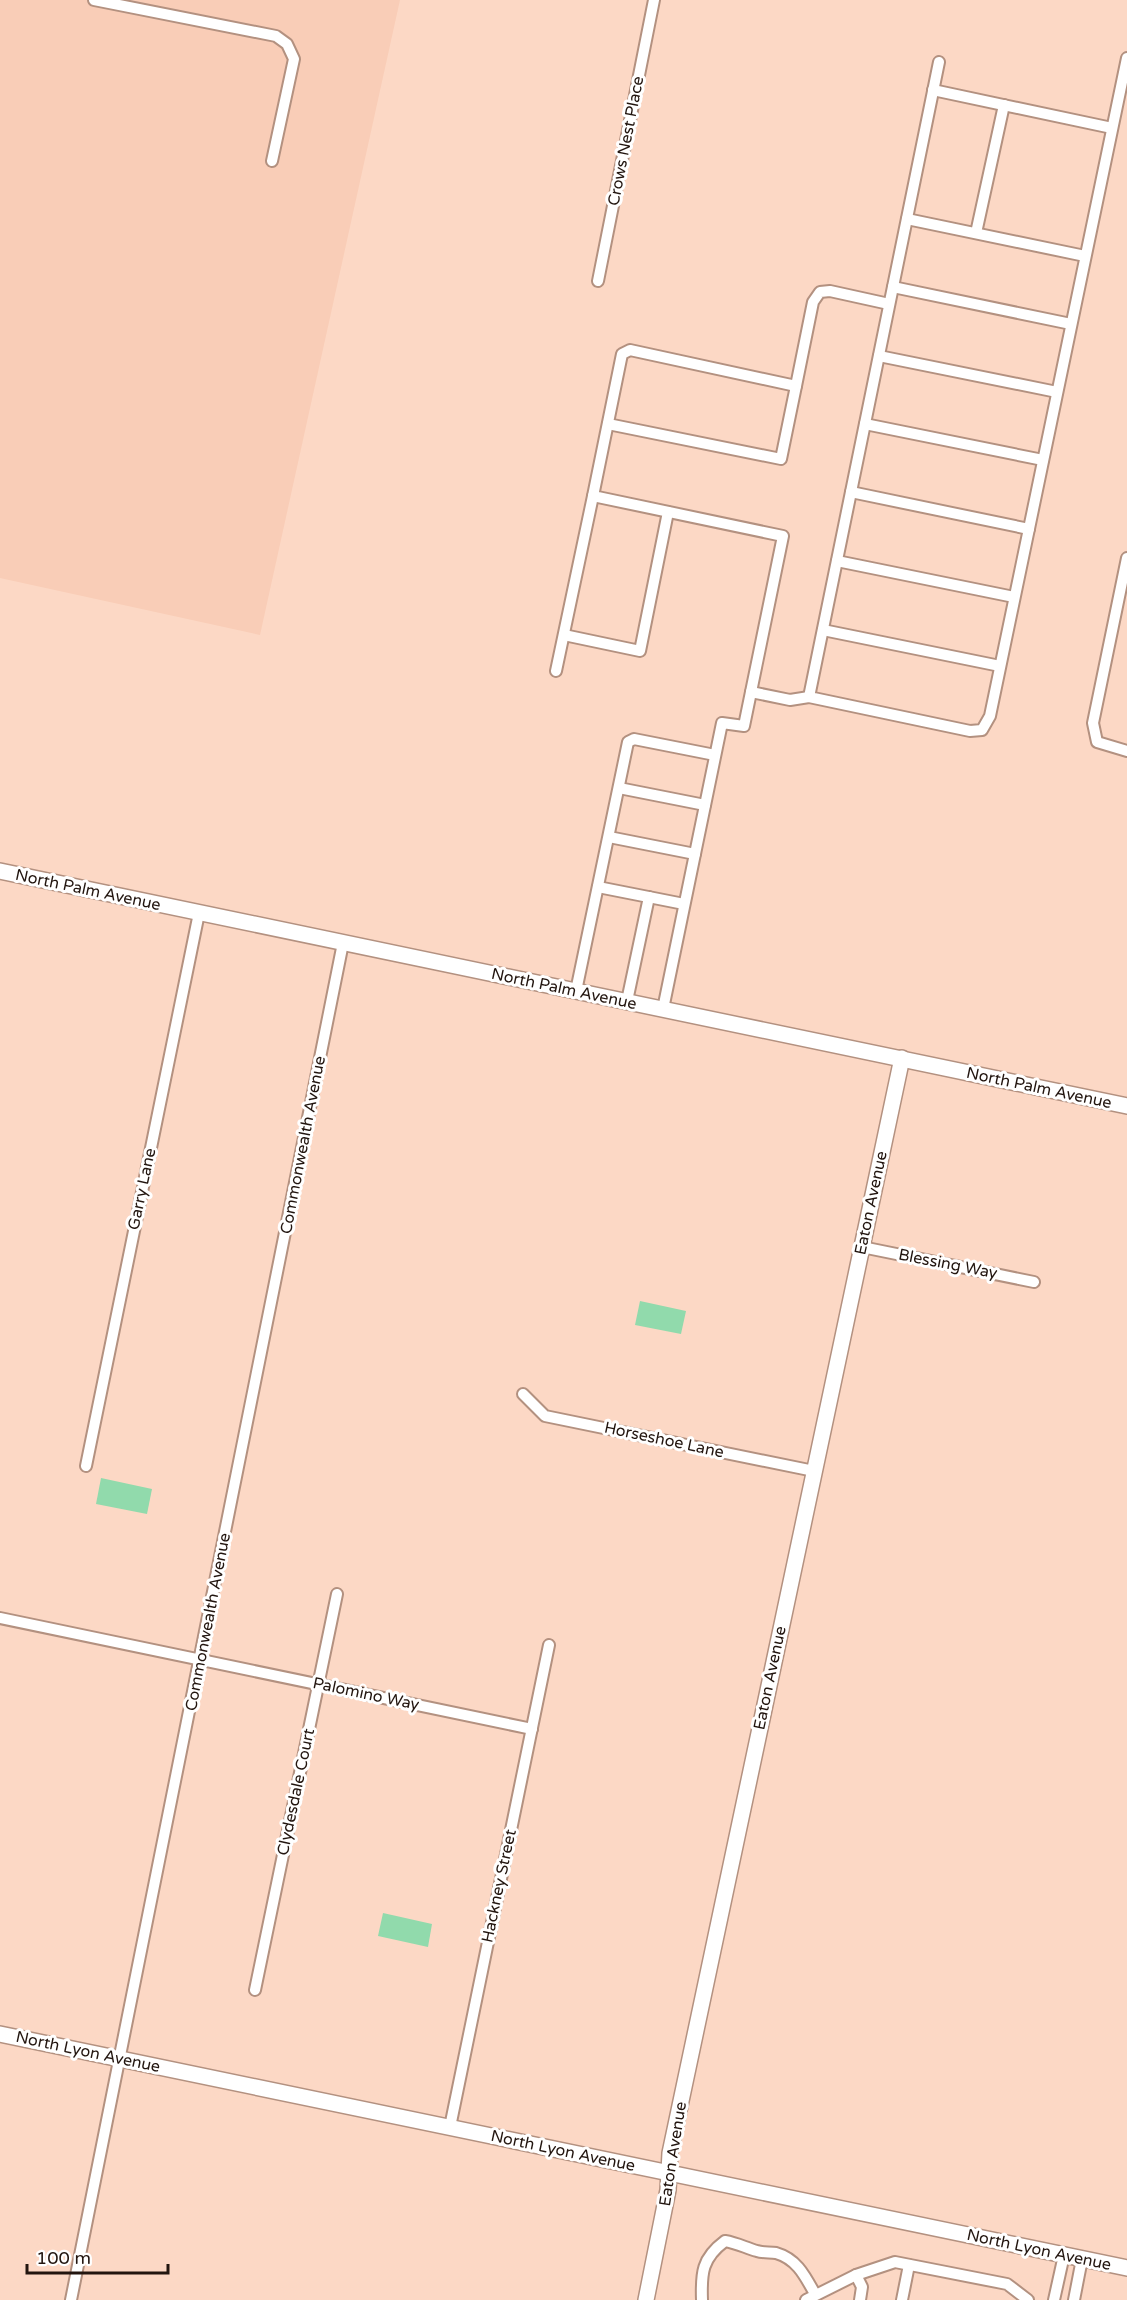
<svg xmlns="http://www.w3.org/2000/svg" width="1127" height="2300" font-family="'Varela Round',sans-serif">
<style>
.built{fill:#f9cdb7}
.green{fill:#91daac}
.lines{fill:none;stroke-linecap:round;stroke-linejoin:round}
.street-casing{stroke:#b39180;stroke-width:14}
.secondary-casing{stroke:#b39180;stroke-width:18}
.street{stroke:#fff;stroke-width:10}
.secondary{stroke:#fff;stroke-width:15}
.labels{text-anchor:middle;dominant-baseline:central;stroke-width:6;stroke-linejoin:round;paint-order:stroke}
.street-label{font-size:16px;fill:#22150f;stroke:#fff}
</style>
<rect width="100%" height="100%" fill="#fcd8c5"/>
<polygon class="built" points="0,0 400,0 260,635 0,578"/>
<g class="green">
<polygon points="640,1301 686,1311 681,1334 635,1325"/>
<polygon points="101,1478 152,1489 147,1514 96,1504"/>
<polygon points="383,1913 432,1924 428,1947 378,1936"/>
</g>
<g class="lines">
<defs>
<g id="street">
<polyline points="94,0 276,36 287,44 294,59 272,161"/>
<polyline points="939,62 809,697 970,731 982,730 990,716 1127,58"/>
<polyline points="933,90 1112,128"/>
<polyline points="907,219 1085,256"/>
<polyline points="976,233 1004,105"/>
<polyline points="598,281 654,0"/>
<polyline points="893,287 1071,324"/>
<polyline points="879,356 1057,392"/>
<polyline points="608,424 781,459 796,386"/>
<polyline points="865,424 1043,460"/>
<polyline points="851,492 1029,529"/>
<polyline points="1127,558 1093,723 1097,742 1127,751"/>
<polyline points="837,561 1014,597"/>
<polyline points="823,630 1000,666"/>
<polyline points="564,635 640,651 668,512"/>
<polyline points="556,671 593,496"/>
<polyline points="751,692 790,700 809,697"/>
<polyline points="619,788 705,805"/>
<polyline points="609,837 695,854"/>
<polyline points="598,887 684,904"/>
<polyline points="576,991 628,742 634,739 715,755"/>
<polyline points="627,1001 649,897"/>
<polyline points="663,1009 722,723 744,726 783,536 593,496 622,354 630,350 796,386 813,302 820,292 830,291 889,304"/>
<polyline points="862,1247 1034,1282"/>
<polyline points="523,1394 545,1416 814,1471"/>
<polyline points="86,1466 199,913"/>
<polyline points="0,1618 532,1729"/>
<polyline points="255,1990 337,1594"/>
<polyline points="450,2127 549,1645"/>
<polyline points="856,2275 862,2287 860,2300"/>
<polyline points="71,2300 343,943"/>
<path d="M702,2300c-1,-27 0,-42 23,-59 12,2 21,7 32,10 6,2 13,1 19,2 21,6 29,23 39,41"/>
<polyline points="806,2300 856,2275 895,2262 1007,2284 1028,2300"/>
<polyline points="902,2300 909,2265"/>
<polyline points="1054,2300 1064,2255"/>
<polyline points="1074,2300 1082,2259"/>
</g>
<g id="secondary">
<polyline points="0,871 1127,1106"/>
<polyline points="0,2034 1127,2268"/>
<polyline points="646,2300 668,2190 670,2153 902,1058"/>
</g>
</defs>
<use href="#street" class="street-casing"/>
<use href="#secondary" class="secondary-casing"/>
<use href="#street" class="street"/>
<use href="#secondary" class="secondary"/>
</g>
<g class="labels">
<g class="street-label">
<text transform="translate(626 141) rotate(-79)">Crows Nest Place</text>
<text transform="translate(88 890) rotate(12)">North Palm Avenue</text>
<text transform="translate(564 989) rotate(12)">North Palm Avenue</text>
<text transform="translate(1039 1088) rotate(12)">North Palm Avenue</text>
<text transform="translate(303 1145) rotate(-79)">Commonwealth Avenue</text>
<text transform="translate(142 1189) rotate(-78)">Garry Lane</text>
<text transform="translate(871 1203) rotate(-78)">Eaton Avenue</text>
<text transform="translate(948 1264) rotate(11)">Blessing Way</text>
<text transform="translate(664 1440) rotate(12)">Horseshoe Lane</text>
<text transform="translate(208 1622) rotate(-79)">Commonwealth Avenue</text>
<text transform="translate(770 1678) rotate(-78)">Eaton Avenue</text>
<text transform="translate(366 1694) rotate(12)">Palomino Way</text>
<text transform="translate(296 1792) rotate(-78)">Clydesdale Court</text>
<text transform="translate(499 1886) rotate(-78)">Hackney Street</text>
<text transform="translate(88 2052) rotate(12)">North Lyon Avenue</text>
<text transform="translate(563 2151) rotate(12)">North Lyon Avenue</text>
<text transform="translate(673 2154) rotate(-81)">Eaton Avenue</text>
<text transform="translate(1039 2250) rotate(12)">North Lyon Avenue</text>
</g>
</g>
<path d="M27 2264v9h141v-9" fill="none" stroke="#22150f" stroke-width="3"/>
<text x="36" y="2264" font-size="18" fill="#22150f" stroke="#ffffff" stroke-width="4.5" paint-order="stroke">100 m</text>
</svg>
